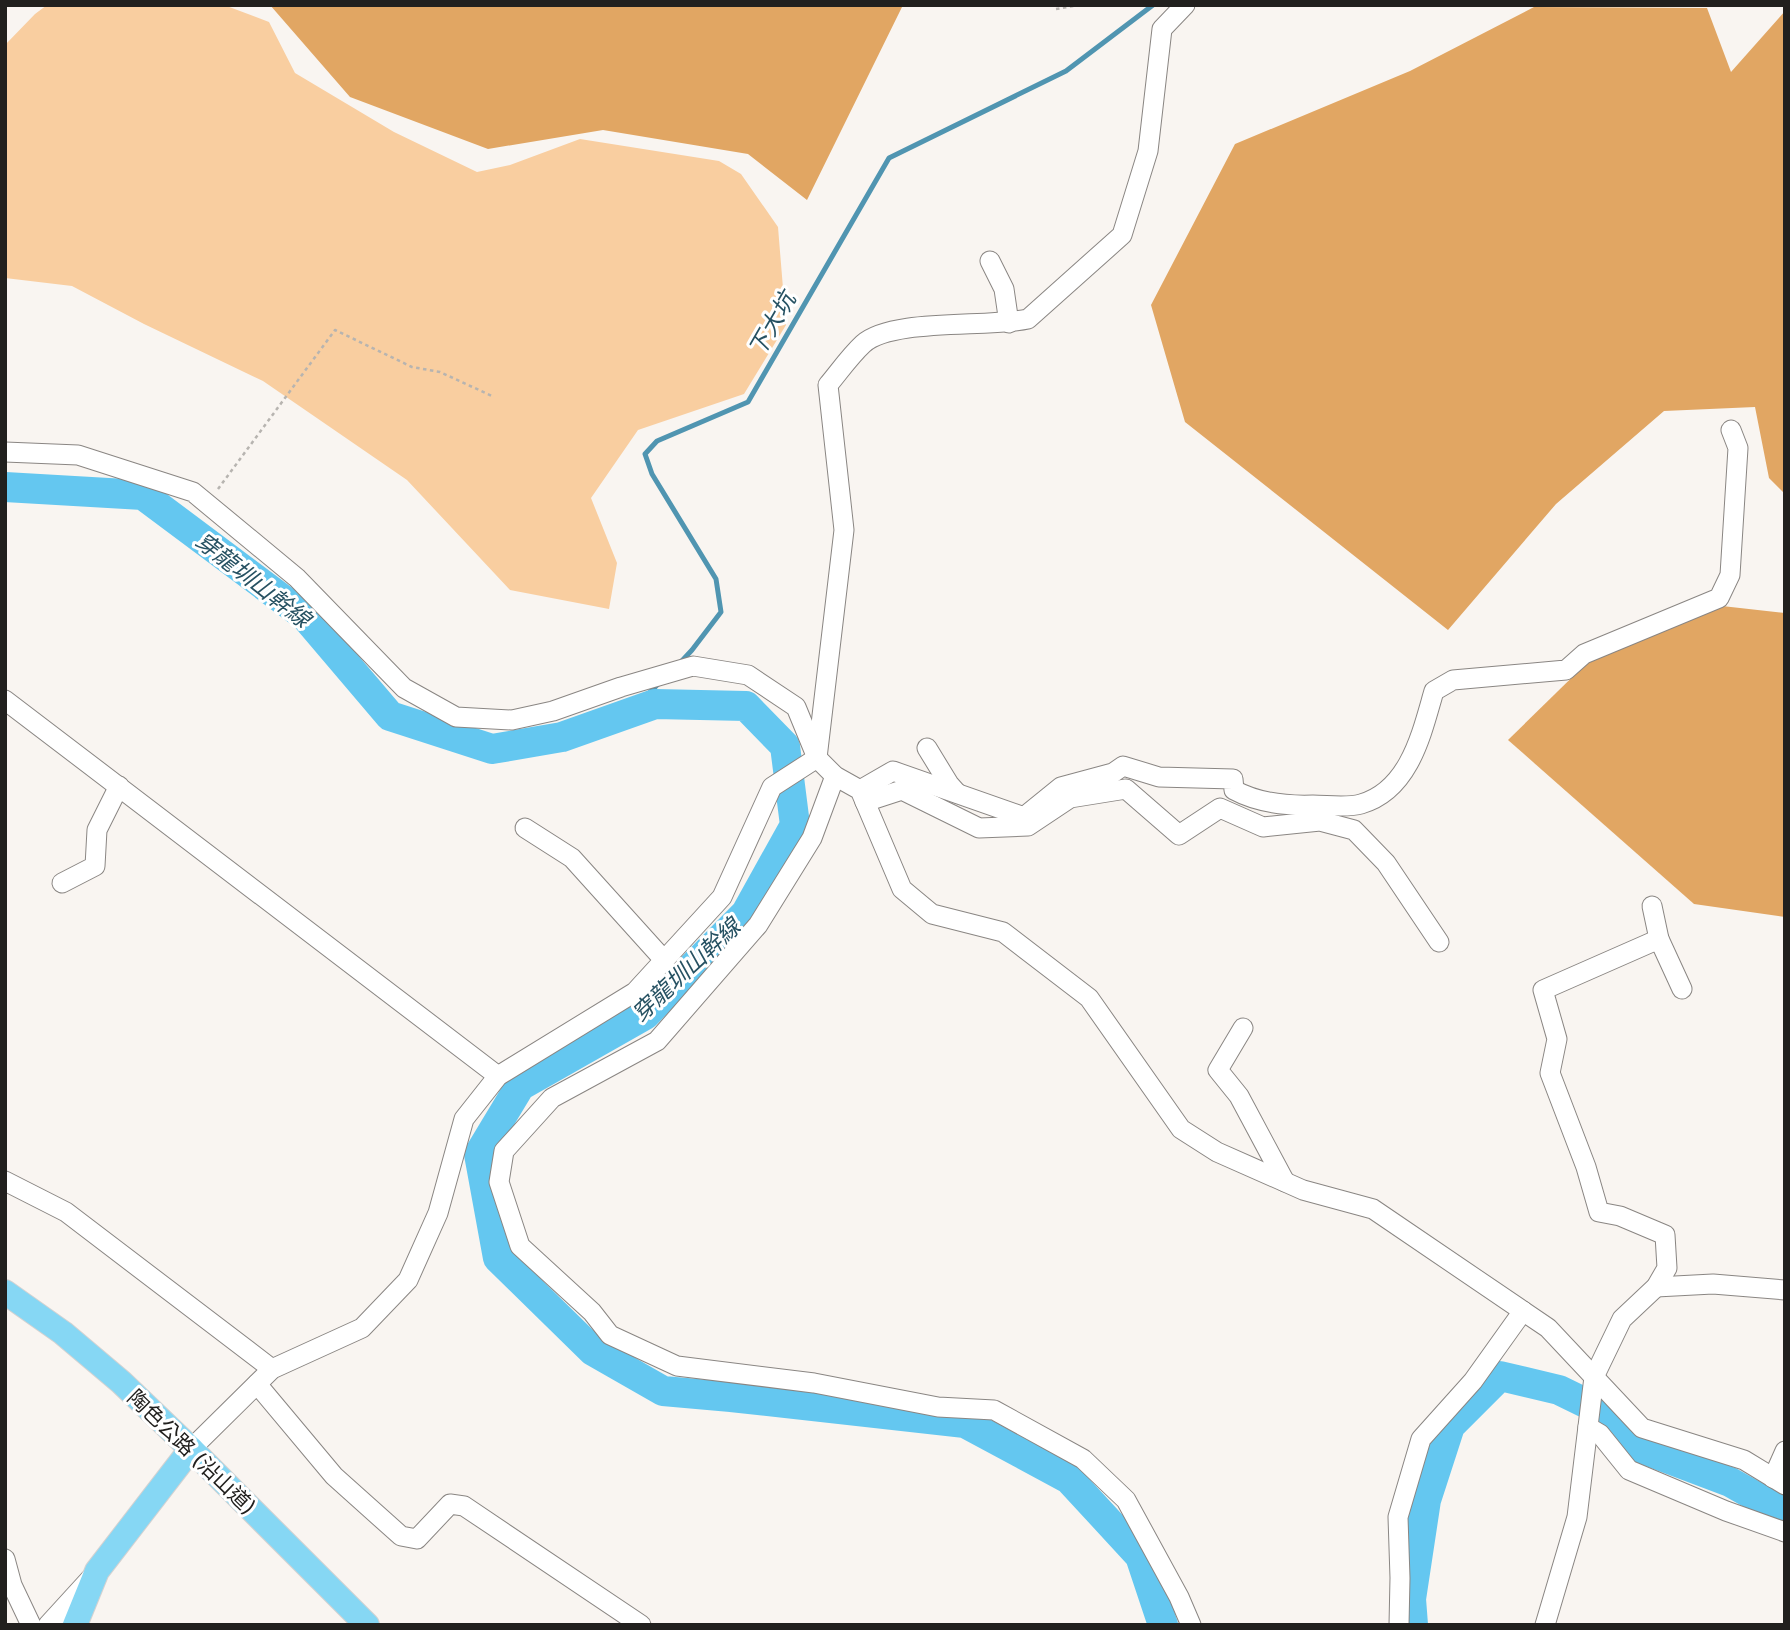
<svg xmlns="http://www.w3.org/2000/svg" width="1790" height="1630" font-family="Inter,'Noto Sans TC',sans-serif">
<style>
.green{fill:#f9cea0}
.forest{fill:#e1a663}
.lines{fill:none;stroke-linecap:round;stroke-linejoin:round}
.stream{stroke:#5095b1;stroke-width:5}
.river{stroke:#64c7f0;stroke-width:30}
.minor-casing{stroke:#8a8683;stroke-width:21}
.major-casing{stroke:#d3d2d2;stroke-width:26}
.path{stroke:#b7b4b0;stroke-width:2.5;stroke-dasharray:3.5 3.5;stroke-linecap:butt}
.minor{stroke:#fff;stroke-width:19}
.major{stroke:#86d7f4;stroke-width:24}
.labels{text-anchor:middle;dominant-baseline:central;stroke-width:6;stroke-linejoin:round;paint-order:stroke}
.street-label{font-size:21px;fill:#21201e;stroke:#fff}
.water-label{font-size:23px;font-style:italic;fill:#265162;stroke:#fff}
</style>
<rect width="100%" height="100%" fill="#f9f5f1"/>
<polygon class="green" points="47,5 224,5 269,22 295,73 394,132 477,172 510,165 580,139 719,161 741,174 778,227 786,325 744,394 638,430 591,498 617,563 609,609 510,590 407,480 263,381 144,324 72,286 5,278 5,45 35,14"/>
<g class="forest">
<polygon points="270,5 903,5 807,200 748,154 603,130 488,149 350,97"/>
<polygon points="1534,7 1707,8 1731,72 1785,11 1785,494 1769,478 1755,407 1664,411 1556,504 1448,630 1185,422 1151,305 1235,144 1410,71"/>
<polygon points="1722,606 1785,613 1785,917 1694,904 1508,740 1599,651"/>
</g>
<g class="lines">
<g class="stream">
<polyline points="679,664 692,650 721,612 716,579 652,474 645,454 657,441 748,402 889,158 1066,71 1153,5"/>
<polyline points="630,713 659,683"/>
</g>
<g class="river">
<polyline points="5,487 143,495 305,616 390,716 492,749 562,737 655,704 746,706 785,746 795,825 746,913 645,1015 520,1086 479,1154 498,1258 593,1351 663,1391 731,1397 965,1423 1069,1479 1140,1556 1163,1625"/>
<polyline points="1413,1625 1411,1599 1426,1500 1450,1426 1500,1376 1559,1390 1600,1410 1632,1445 1730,1482 1785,1513"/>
</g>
<defs>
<g id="minor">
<polyline points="990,261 1004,289 1009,323"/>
<polyline points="5,452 78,455 193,492 297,578 404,688 456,717 512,720 553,711 621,687 693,666 748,675 796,707 817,758 835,776 860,790 902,889 932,914 1003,932 1089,998 1181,1129 1217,1152 1285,1182 1303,1190 1373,1209 1548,1328 1642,1428 1744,1460 1785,1485"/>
<polyline points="5,700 498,1076"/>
<polyline points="927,748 949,784 957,793"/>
<polyline points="835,776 812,838 758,925 657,1041 552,1098 504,1151 499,1182 520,1246 592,1312 610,1335 677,1366 814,1383 938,1407 994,1410 1083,1459 1126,1500 1179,1597 1191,1625"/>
<path d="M860,790l33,-19 131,46 37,-30 52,-14 10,-7 36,11 74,2 1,11c24,13 51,16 79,15 14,0 34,3 48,-1 49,-14 61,-72 73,-113l19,-11 113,-10 18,-16 135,-56 11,-23 8,-127 -7,-18"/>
<polyline points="865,802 902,790 979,828 1028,826 1070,798 1126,789 1179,835 1220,808 1263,827 1320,821 1354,830 1386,863 1439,942"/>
<polyline points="525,828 572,858 664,960"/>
<polyline points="62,883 95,866 97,830 119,786"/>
<polyline points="1652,906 1659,939"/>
<polyline points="1243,1028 1218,1070 1239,1096 1285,1182"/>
<polyline points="5,1181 66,1212 272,1369"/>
<polyline points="1656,1287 1713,1284 1785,1290"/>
<polyline points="257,1384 334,1476 401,1536 417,1539 450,1504 464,1506 641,1625"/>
<polyline points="1588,1427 1600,1434 1629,1470 1726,1511 1785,1532"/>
<path d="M191,1449l81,-80 90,-41 46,-48 30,-67 26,-94 34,-43 137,-84 87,-95 50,-110 45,-29 27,-228 -16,-145c11,-13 22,-29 35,-41 29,-26 124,-16 165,-25l94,-84 26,-84 14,-122 23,-24"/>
<polyline points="1773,1478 1785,1451"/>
<polyline points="5,1559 12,1585 31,1625"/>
<polyline points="48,1625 90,1579"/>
<polyline points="1399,1625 1400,1578 1398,1517 1421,1439 1473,1381 1523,1311"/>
<polyline points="1545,1625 1577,1517 1594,1377 1622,1319 1656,1287 1667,1268 1665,1235 1620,1216 1599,1212 1586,1167 1550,1073 1557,1039 1543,990 1659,939 1682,989"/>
</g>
<g id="major">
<polyline points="5,1292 63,1333 121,1382 191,1449 367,1625"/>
<polyline points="75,1625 97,1571 191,1449"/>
</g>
</defs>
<use href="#minor" class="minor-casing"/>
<use href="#major" class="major-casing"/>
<g class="path">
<polyline points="1056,9 1079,5"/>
<polyline points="218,489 335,330 412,367 440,372 492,396"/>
</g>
<use href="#minor" class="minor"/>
<use href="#major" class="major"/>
</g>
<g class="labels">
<g class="street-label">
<text transform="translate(192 1452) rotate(44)">陶色公路 (沿山道)</text>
</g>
<g class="water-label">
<text transform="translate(772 324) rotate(-60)">下大坑</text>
<text transform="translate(253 580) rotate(38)">穿龍圳山幹線</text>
<text transform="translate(686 970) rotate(-43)">穿龍圳山幹線</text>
</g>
</g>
<rect width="1790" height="1630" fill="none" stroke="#21201e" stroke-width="14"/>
</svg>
